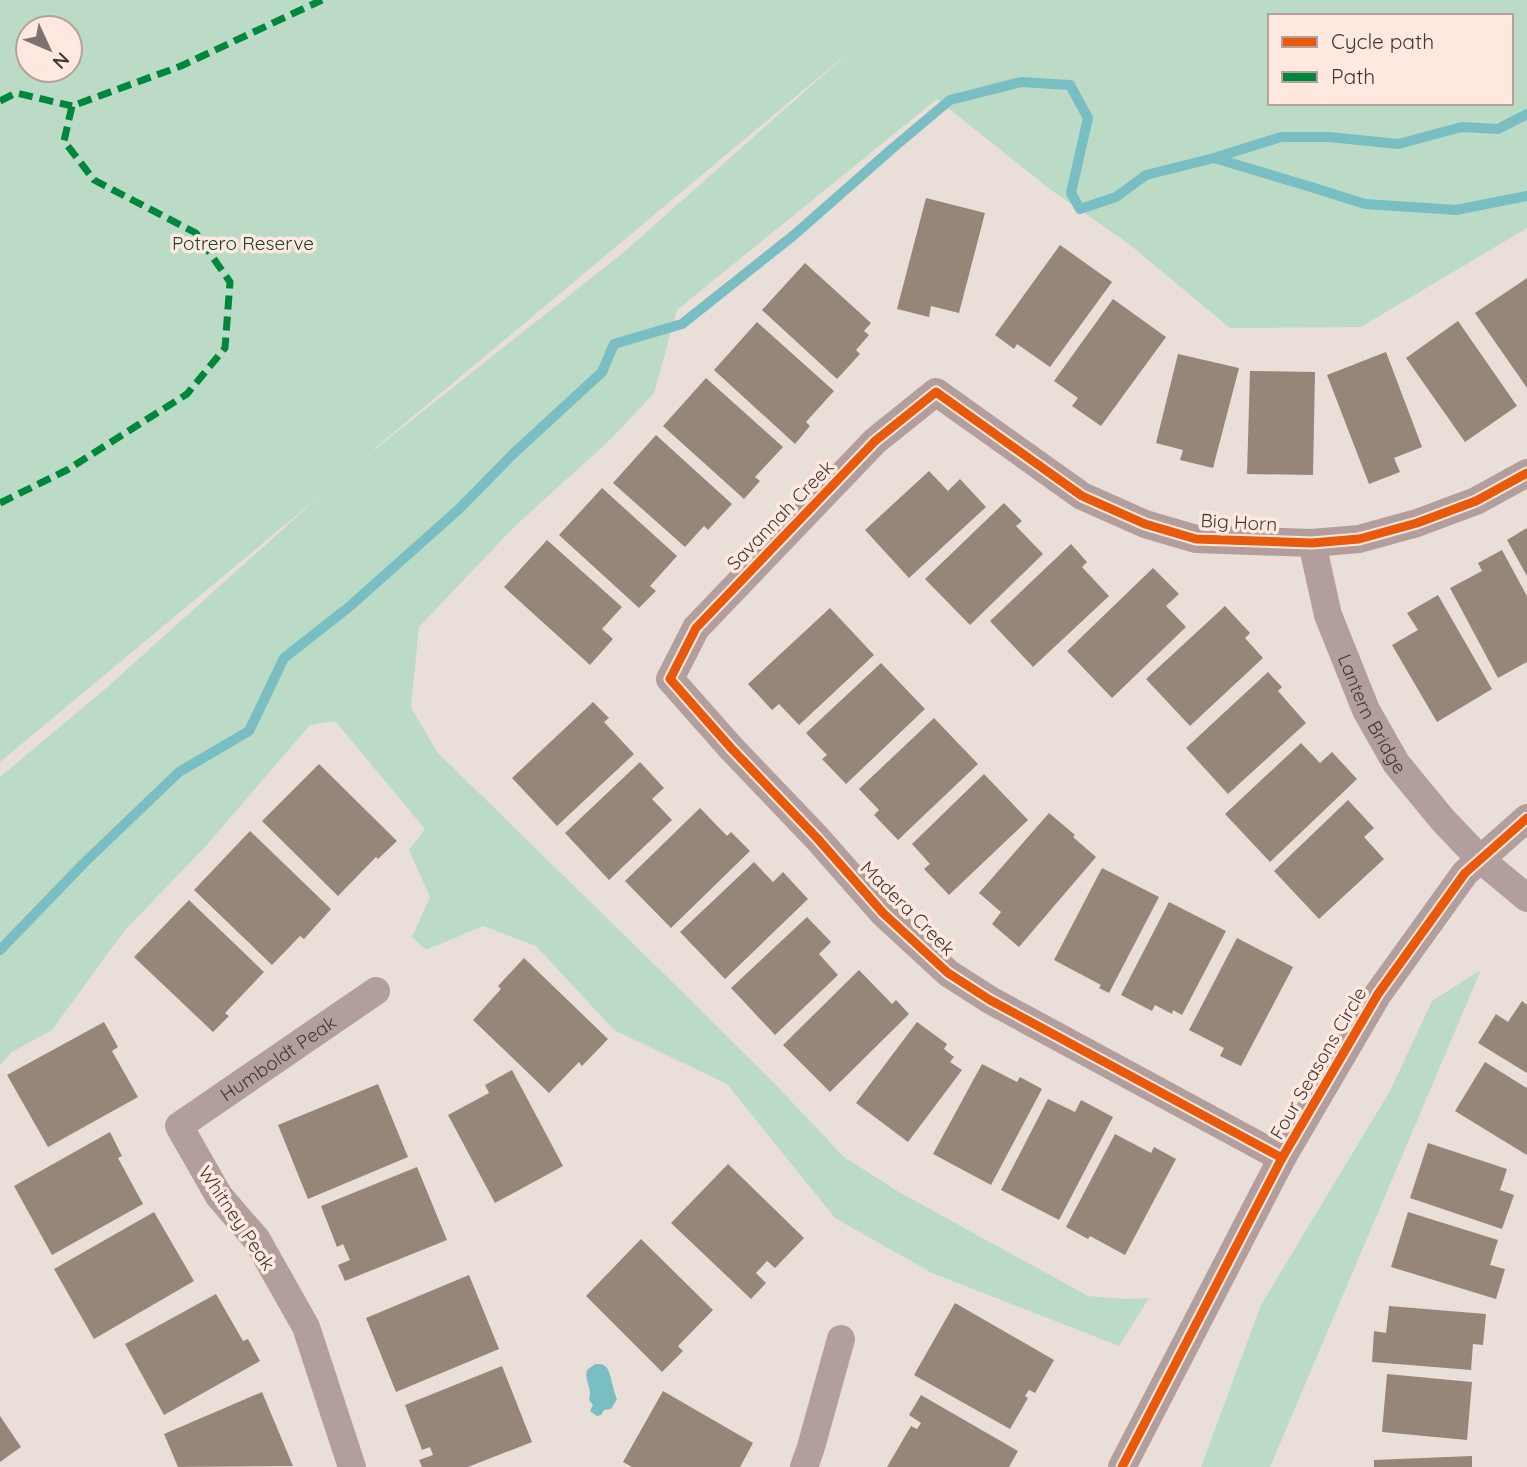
<svg xmlns="http://www.w3.org/2000/svg" width="1527" height="1467" font-family="Quicksand,sans-serif">
<style>
.green{fill:#bbdbc6;fill-rule:evenodd}
.water{fill:#78bec3}
.lines{fill:none;stroke-linecap:round;stroke-linejoin:round}
.stream{stroke:#78bec3;stroke-width:10}
.building{fill:#96867a}
.street{stroke:#b29e9d;stroke-width:28}
.quiet{stroke:#00873e;stroke-width:7;stroke-dasharray:14 7;stroke-linecap:butt}
.cycleway-casing{stroke:#ffe8df;stroke-width:13}
.cycleway{stroke:#e8590c;stroke-width:9}
.labels{text-anchor:middle;dominant-baseline:central;stroke-width:7;stroke-linejoin:round;paint-order:stroke}
.park-label{font-size:19px;fill:#174430;stroke:#ffe8df}
.street-label{font-size:19px;fill:#413935;stroke:#ffe8df}
</style>
<rect width="100%" height="100%" fill="#eaded9"/>
<g class="green">
<path d="M0,0h1527v228l-166,99 -131,1 -101,-84 -78,-54 -114,-91 -260,211 -23,83 -42,45 -99,90 -94,99 -8,80 26,45 221,216 114,113 72,76 55,35 189,104 36,3 25,-1 -30,48 -187,-73 -97,-55 -108,-134 -113,-54 -78,-84 -53,-20 -57,24 -14,-13 18,-40 -21,-47 16,-21 -90,-108 -25,4 -105,122 -80,83 -73,100 -40,22 -12,13v-288l104,-87 218,-196 -322,268zM1270,16h241v87h-241zM28,28h42v42h-42zM855,47l-231,205 -250,198v-1z"/>
<polygon points="1481,970 1270,1467 1201,1467 1261,1305 1390,1091 1432,1001"/>
</g>
<path class="water" d="M595,1364c5,0 8,-1 12,4 3,3 7,25 10,31l-6,10 -7,1 -3,5 -4,1 -7,-5 3,-6 -4,-5c4,-13 -5,-18 -2,-30z"/>
<g class="lines">
<g class="stream">
<polyline points="1214,158 1281,137 1329,137 1398,144 1462,127 1498,129 1527,114"/>
<polyline points="0,950 84,863 179,772 249,731 284,658 349,607 459,509 513,454 602,372 614,344 682,324 794,235 894,147 950,100 1021,82 1070,85 1088,118 1071,193 1080,209 1116,197 1146,175 1214,158 1311,187 1365,204 1456,210 1527,196"/>
</g>
</g>
<g class="building">
<polygon points="926,198 985,213 959,313 931,306 929,317 897,309"/>
<polygon points="1060,245 1112,282 1050,367 1017,344 1014,349 995,335"/>
<polygon points="805,263 871,323 864,331 869,335 856,350 860,354 837,379 762,310"/>
<polygon points="1527,278 1527,388 1475,313"/>
<polygon points="1113,299 1166,337 1101,426 1072,406 1078,398 1054,381"/>
<polygon points="1458,321 1517,406 1465,442 1406,358"/>
<polygon points="757,322 834,391 806,422 810,426 795,444 714,370"/>
<polygon points="1386,352 1422,447 1394,458 1400,472 1369,484 1327,375"/>
<polygon points="1178,354 1239,368 1213,468 1180,460 1183,450 1156,443"/>
<polygon points="1250,371 1315,372 1313,475 1247,474"/>
<polygon points="706,378 783,447 755,477 760,481 744,499 663,426"/>
<polygon points="656,435 732,504 708,530 704,526 685,547 613,483"/>
<polygon points="929,471 948,491 960,479 986,507 909,578 865,530"/>
<polygon points="602,488 677,556 650,586 656,591 639,608 559,535"/>
<polygon points="1004,503 1022,521 1016,526 1043,554 970,625 925,579"/>
<polygon points="1527,528 1527,576 1507,540"/>
<polygon points="547,540 622,607 602,629 613,639 590,665 504,587"/>
<polygon points="1071,544 1087,562 1082,567 1109,596 1033,667 990,621"/>
<polygon points="1502,550 1527,596 1527,662 1498,678 1450,588 1482,571 1478,563"/>
<polygon points="1153,568 1179,594 1166,606 1186,627 1112,698 1067,651"/>
<polygon points="1438,595 1492,689 1437,722 1392,645 1418,630 1407,613"/>
<polygon points="1225,606 1250,633 1245,638 1263,658 1190,726 1146,679"/>
<polygon points="830,608 874,655 799,725 779,704 772,710 748,684"/>
<polygon points="881,663 925,709 846,784 822,759 827,755 806,733"/>
<polygon points="1268,672 1282,687 1278,691 1306,723 1228,794 1186,748"/>
<polygon points="593,702 609,718 604,722 634,754 557,826 512,778"/>
<polygon points="934,718 978,764 898,840 874,815 879,810 859,789"/>
<polygon points="1301,743 1320,763 1332,752 1357,779 1270,862 1225,814"/>
<polygon points="640,762 664,788 652,799 672,820 609,880 565,833"/>
<polygon points="319,764 397,841 378,859 376,857 338,896 262,821"/>
<polygon points="984,774 1028,820 949,895 924,869 930,864 912,844"/>
<polygon points="1348,800 1374,828 1364,837 1384,859 1319,919 1274,871"/>
<polygon points="700,808 727,836 731,832 750,851 671,928 625,881"/>
<polygon points="1049,813 1075,835 1073,837 1096,857 1019,947 992,924 1001,912 979,893"/>
<polygon points="250,831 331,909 304,939 300,936 272,965 194,890"/>
<polygon points="754,862 773,882 783,872 808,899 725,979 680,932"/>
<polygon points="1102,868 1159,897 1109,993 1099,988 1101,985 1054,960"/>
<polygon points="189,900 264,972 225,1013 229,1016 213,1032 134,957"/>
<polygon points="1169,902 1226,931 1182,1015 1173,1010 1172,1014 1155,1005 1152,1011 1121,995"/>
<polygon points="807,917 831,942 819,954 838,975 775,1035 731,988"/>
<polygon points="1237,938 1293,967 1241,1066 1220,1056 1224,1048 1189,1030"/>
<polygon points="524,958 608,1039 582,1066 579,1062 549,1093 473,1020 501,989 498,986"/>
<polygon points="859,970 892,1004 896,1000 909,1014 830,1092 783,1045"/>
<polygon points="1522,1001 1527,1005 1527,1073 1478,1043 1496,1014 1508,1022"/>
<polygon points="104,1022 118,1047 112,1051 138,1097 48,1147 7,1075"/>
<polygon points="917,1022 947,1044 944,1049 954,1057 950,1062 962,1070 908,1142 856,1103"/>
<polygon points="1485,1062 1527,1088 1527,1155 1455,1111"/>
<polygon points="982,1064 1017,1082 1020,1077 1042,1089 991,1185 933,1154"/>
<polygon points="512,1070 563,1166 495,1203 448,1115 489,1093 485,1085"/>
<polygon points="378,1084 408,1157 308,1199 278,1125"/>
<polygon points="1048,1099 1075,1112 1081,1100 1113,1117 1059,1220 1001,1190"/>
<polygon points="110,1132 122,1156 118,1158 143,1204 52,1255 14,1186"/>
<polygon points="1115,1134 1151,1153 1154,1147 1176,1159 1125,1255 1090,1236 1088,1239 1066,1227"/>
<polygon points="1428,1143 1507,1169 1500,1190 1514,1195 1502,1229 1410,1198"/>
<polygon points="728,1164 804,1238 775,1268 767,1261 756,1273 766,1283 751,1299 671,1223"/>
<polygon points="417,1167 447,1240 345,1281 338,1265 350,1260 343,1244 337,1247 321,1206"/>
<polygon points="154,1212 194,1281 94,1339 54,1269"/>
<polygon points="1408,1212 1498,1240 1490,1265 1505,1269 1496,1299 1391,1267"/>
<polygon points="641,1239 713,1310 678,1346 683,1351 662,1372 586,1296"/>
<polygon points="469,1275 499,1349 396,1392 366,1318"/>
<polygon points="216,1294 243,1341 248,1339 260,1361 164,1415 125,1344"/>
<polygon points="955,1303 1054,1360 1035,1393 1029,1390 1025,1396 1028,1398 1010,1429 914,1375"/>
<polygon points="1389,1306 1486,1314 1483,1345 1473,1344 1471,1370 1372,1362 1374,1331 1386,1333"/>
<polygon points="502,1366 532,1442 468,1467 422,1467 419,1460 433,1455 430,1447 422,1450 405,1405"/>
<polygon points="1387,1374 1472,1382 1467,1440 1382,1432"/>
<polygon points="663,1391 753,1443 740,1467 632,1467 623,1462"/>
<polygon points="262,1392 293,1466 178,1467 164,1434"/>
<polygon points="921,1395 1018,1451 1009,1467 887,1467 911,1426 917,1429 921,1423 909,1415"/>
<polygon points="0,1416 21,1447 0,1462"/>
<polygon points="1472,1456 1472,1467 1374,1467 1374,1460"/>
</g>
<g class="lines">
<g class="street">
<path id="s1" d="M1312,543l16,72 38,95 30,53 46,56 38,40 47,39"/>
<polyline points="1282,1158 990,1000 948,973 883,913 817,838 731,748 670,679 696,628 875,441 936,392 1082,496 1145,524 1196,539 1312,543 1359,539 1417,523 1476,501 1527,473"/>
<path id="s2" d="M352,1467l-46,-140 -49,-87 -38,-44 -40,-70 197,-135"/>
<polyline points="804,1467 811,1447 841,1339"/>
<polyline points="1122,1467 1282,1158 1378,994 1465,873 1527,818"/>
</g>
<g class="quiet">
<polyline points="0,101 16,93 72,106"/>
<polyline points="0,503 67,470 187,394 225,348 230,282 196,233 94,180 64,141 72,106 181,66 322,0"/>
</g>
<defs>
<g id="cycleway">
<polyline points="1282,1158 990,1000 948,973 883,913 817,838 731,748 670,679 696,628 875,441 936,392 1082,496 1145,524 1196,539 1312,543 1359,539 1417,523 1476,501 1527,473"/>
<polyline points="1122,1467 1282,1158 1378,994 1465,873 1527,818"/>
</g>
</defs>
<use href="#cycleway" class="cycleway-casing"/>
<use href="#cycleway" class="cycleway"/>
</g>
<g class="labels">
<g class="park-label">
<text x="243" y="243">Potrero Reserve</text>
</g>
<g class="street-label">
<text transform="translate(780 515) rotate(-46)">Savannah Creek</text>
<text transform="translate(1239 522) rotate(3)">Big Horn</text>
<text stroke="none"><textPath href="#s1" startOffset="182">Lantern Bridge</textPath></text>
<text transform="translate(908 908) rotate(45)">Madera Creek</text>
<text stroke="none"><textPath href="#s2" startOffset="506">Humboldt Peak</textPath></text>
<text transform="translate(1318 1063) rotate(-60)">Four Seasons Circle</text>
<text transform="translate(237 1218) rotate(56)">Whitney Peak</text>
</g>
</g>
<rect x="1268" y="14" width="245" height="91" fill="#ffe8df" stroke="#b3a29b" stroke-width="2"/>
<rect x="1282" y="37" width="35" height="10" fill="#e8590c" stroke="#b3a29b" stroke-width="2"/>
<text x="1331" y="49" font-size="21" fill="#413935">Cycle path</text>
<rect x="1282" y="72" width="35" height="10" fill="#00873e" stroke="#b3a29b" stroke-width="2"/>
<text x="1331" y="84" font-size="21" fill="#413935">Path</text>
<g transform="translate(49 49) rotate(134)"><circle r="33" fill="#ffe8df" stroke="#b3a29b" stroke-width="2"/>
<path d="M0-5L12 26L0 18L-12 26Z" fill="#7c736e"/>
<text y="-10" font-size="19" font-weight="bold" text-anchor="middle" fill="#413935">N</text>
</g>
</svg>
